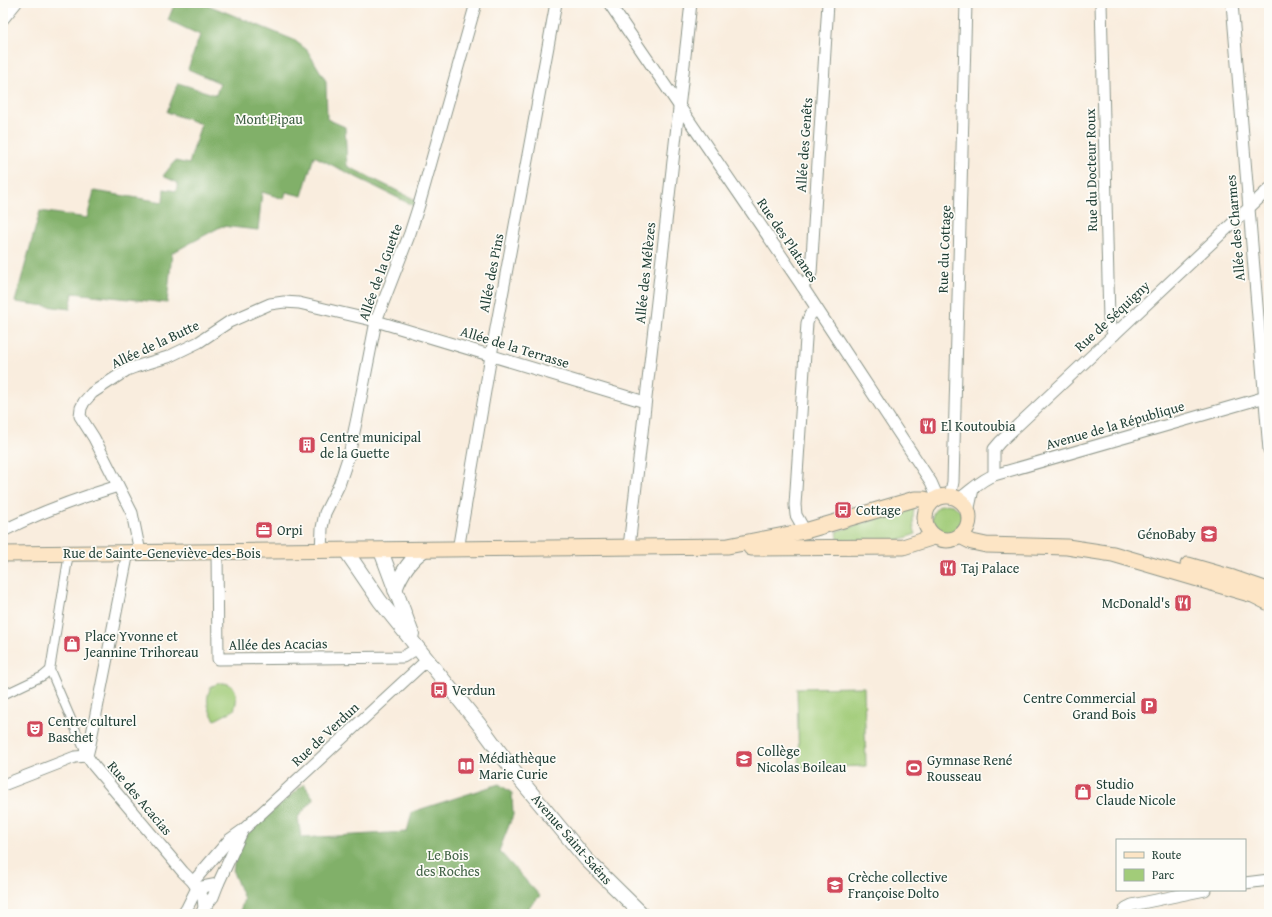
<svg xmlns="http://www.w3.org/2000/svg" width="1272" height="917" font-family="'Gentium Book Plus',serif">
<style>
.green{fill:#a2cc79;stroke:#608456}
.forest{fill:#81b069;stroke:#50764e}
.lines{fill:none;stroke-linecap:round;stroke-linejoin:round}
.pedestrian-casing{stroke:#8c9589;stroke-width:10}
.minor-casing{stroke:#8c9589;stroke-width:13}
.tertiary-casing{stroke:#8c9589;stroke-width:16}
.secondary-casing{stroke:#8c9589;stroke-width:17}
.pedestrian{stroke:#fff;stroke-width:8}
.minor{stroke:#fff;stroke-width:11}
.tertiary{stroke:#fff;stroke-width:14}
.secondary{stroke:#fde5c5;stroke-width:15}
.labels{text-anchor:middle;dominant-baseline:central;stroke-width:3.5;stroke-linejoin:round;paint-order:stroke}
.park-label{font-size:14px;fill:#406145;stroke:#fdfcf7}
.street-label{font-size:14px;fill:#1f3d34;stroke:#fdfcf7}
.poi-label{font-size:14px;fill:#1f3d34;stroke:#fdfcf7;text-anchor:start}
</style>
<rect width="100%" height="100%" fill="#fdfcf7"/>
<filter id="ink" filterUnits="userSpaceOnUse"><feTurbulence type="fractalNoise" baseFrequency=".025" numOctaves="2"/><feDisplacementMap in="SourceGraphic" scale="8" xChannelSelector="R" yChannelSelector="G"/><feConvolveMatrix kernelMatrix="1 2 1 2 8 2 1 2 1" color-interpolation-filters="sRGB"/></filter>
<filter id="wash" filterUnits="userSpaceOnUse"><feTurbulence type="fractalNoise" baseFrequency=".012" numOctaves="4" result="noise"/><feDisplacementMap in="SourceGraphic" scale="16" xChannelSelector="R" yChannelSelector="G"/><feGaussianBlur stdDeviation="0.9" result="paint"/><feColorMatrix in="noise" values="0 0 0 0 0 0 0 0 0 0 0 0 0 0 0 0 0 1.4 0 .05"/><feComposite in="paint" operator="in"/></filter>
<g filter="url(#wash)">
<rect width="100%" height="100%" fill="#f9edde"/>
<g class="green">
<circle cx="947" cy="519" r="15"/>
<path d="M914,508c-1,9 -2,17 2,26l-17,6 -58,1 -3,-1 -1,-9z"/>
<path d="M220,683c17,-1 19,14 14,27l-19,10c-7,-10 -11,-23 -3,-34z"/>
<polygon points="864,687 866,766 799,768 797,688"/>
</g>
<g class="forest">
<polygon points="175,3 203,3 294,40 307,50 326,81 327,119 345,127 347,166 420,202 418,208 314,156 302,196 286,192 284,199 262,192 258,230 222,226 172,253 167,303 73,293 70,309 15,302 40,211 87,218 94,191 163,202 164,189 176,191 178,183 163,176 175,161 189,164 201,124 167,112 178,83 216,95 220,83 188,69 200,35 168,20"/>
<polygon points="304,784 314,799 298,817 301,838 407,832 412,812 499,784 512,793 513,815 499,851 540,896 522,914 239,914 244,899 233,872 236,849 244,836"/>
</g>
</g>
<g filter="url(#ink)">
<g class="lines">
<defs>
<g id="pedestrian">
<polyline points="69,553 50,670 87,756"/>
<polyline points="3,695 43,676 50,670"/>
</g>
<g id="minor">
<polyline points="609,3 802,286 931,482 938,498"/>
<polyline points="1101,3 1109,319 1110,326 1114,335"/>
<polyline points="1232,3 1269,450"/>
<polyline points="3,19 16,3"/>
<polyline points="802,286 808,280 811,273 828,3"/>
<polyline points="994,475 994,449 1000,442 1269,189"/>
<polyline points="950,496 953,482 966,3"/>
<path d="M959,499c12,-8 21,-19 35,-24l275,-79"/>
<polyline points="968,512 973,489"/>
<path d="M3,531c37,-19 76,-33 115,-45"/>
<polyline points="805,531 796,515 795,505 807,323 810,315 816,310"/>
<polyline points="629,547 691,3"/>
<polyline points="458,550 492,350 556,3"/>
<polyline points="128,552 90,744 87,756 93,765 183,872 193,882 203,898 204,908 201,914"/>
<polyline points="140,552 132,513 94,438 80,416 81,408 84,402 92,393 127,370 135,367 168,357 199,342 229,322 270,304 284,302 299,303 376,321 645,402"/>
<polyline points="217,552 218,659 403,657 418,648"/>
<polyline points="321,552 322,528 325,513 339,485 349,455 357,418 376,321 410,233 419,205 476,3"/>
<polyline points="3,785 75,757 87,756"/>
<polyline points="193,882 229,840 243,830 427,660"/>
<polyline points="1245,883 1269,880"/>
<polyline points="197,888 218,884 242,832"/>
<polyline points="204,908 213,897 218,884"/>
<polyline points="183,914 187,908 197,888"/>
<polyline points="1123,914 1126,908 1132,905 1205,890"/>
</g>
<g id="tertiary">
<polyline points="346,551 380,601 482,728 518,777 586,859 642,914"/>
<polyline points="381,551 412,634"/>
<path d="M395,590c6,-17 14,-30 29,-40"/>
</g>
<g id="secondary">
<circle cx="947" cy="518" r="22"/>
<polyline points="960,536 972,542 986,545 1067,547 1113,554 1253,595 1269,603"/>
<polyline points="751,548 903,547 934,537"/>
<polyline points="3,554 728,546 805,531 915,499 924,499 932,501"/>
<polyline points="1188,565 1233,578 1265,589"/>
</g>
</defs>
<use href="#pedestrian" class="pedestrian-casing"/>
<use href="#minor" class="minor-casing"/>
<use href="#tertiary" class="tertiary-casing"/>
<use href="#secondary" class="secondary-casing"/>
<use href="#pedestrian" class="pedestrian"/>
<use href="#minor" class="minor"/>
<use href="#tertiary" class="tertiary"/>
<use href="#secondary" class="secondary"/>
</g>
</g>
<defs>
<symbol id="restaurant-square" viewBox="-11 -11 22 22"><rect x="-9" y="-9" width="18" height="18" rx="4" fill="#d1495b" stroke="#fdfcf7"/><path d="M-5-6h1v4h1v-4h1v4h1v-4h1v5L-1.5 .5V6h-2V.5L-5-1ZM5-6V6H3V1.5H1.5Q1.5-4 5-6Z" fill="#fff"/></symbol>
<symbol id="building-square" viewBox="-11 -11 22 22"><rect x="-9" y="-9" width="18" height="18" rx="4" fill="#d1495b" stroke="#fdfcf7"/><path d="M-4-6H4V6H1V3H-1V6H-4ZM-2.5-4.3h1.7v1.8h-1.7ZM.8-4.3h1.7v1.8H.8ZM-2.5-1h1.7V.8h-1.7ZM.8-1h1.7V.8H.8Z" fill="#fff"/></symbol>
<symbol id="bus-square" viewBox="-11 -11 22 22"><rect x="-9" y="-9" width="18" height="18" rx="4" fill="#d1495b" stroke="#fdfcf7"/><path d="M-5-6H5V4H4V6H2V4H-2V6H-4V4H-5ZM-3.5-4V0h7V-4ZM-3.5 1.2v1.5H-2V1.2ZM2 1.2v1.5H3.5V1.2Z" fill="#fff"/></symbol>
<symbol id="office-square" viewBox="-11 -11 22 22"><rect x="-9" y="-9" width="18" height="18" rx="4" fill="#d1495b" stroke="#fdfcf7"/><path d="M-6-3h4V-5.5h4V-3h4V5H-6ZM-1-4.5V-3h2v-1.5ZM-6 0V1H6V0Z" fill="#fff"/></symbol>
<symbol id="school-square" viewBox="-11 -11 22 22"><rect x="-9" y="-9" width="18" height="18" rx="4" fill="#d1495b" stroke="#fdfcf7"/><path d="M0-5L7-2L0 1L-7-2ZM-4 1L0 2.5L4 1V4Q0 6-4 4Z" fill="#fff"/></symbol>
<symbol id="shop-square" viewBox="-11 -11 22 22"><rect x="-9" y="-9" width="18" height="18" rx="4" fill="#d1495b" stroke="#fdfcf7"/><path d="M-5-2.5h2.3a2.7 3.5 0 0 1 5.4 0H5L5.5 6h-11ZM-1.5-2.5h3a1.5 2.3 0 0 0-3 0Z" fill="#fff"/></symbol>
<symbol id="parking-square" viewBox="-11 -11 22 22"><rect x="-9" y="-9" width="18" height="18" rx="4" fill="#d1495b" stroke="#fdfcf7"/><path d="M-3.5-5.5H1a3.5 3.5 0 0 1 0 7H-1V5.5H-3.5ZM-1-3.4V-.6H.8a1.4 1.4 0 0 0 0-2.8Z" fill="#fff"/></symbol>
<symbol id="theatre-square" viewBox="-11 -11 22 22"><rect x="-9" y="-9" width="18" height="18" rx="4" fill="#d1495b" stroke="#fdfcf7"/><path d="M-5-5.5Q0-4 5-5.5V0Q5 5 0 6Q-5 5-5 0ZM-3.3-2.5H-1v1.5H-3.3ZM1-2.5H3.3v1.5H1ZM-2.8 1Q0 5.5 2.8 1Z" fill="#fff"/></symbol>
<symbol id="library-square" viewBox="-11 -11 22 22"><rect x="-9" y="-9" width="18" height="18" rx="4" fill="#d1495b" stroke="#fdfcf7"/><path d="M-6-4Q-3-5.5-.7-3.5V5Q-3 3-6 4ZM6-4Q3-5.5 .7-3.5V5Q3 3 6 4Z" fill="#fff"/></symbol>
<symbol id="stadium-square" viewBox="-11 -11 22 22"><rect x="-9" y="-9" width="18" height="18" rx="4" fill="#d1495b" stroke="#fdfcf7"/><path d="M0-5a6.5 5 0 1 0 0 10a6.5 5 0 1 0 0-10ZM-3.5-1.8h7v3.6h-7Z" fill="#fff"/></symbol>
</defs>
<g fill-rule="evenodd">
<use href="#restaurant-square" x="918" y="416" width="20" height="20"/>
<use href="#building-square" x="297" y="435" width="20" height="20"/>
<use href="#bus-square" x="833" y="500" width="20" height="20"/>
<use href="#office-square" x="254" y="520" width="20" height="20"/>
<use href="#school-square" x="1199" y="524" width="20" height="20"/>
<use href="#restaurant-square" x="938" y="558" width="20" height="20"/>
<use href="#restaurant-square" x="1173" y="593" width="20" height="20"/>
<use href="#shop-square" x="62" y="634" width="20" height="20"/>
<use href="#bus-square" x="429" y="680" width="20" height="20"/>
<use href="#parking-square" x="1139" y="696" width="20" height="20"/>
<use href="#theatre-square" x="25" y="719" width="20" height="20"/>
<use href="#school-square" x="734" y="749" width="20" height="20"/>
<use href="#library-square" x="456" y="756" width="20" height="20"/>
<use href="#stadium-square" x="904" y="758" width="20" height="20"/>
<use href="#shop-square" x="1073" y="782" width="20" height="20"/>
<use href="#school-square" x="825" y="875" width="20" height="20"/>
</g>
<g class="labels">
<g class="park-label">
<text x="269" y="119">Mont Pipau</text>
<text x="448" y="855">Le Bois<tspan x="448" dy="16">des Roches</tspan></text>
</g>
<g class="street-label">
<text transform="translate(804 145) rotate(-86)">Allée des Genêts</text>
<text transform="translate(1091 170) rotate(-91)">Rue du Docteur Roux</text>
<text transform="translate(1235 228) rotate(-95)">Allée des Charmes</text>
<text transform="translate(788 240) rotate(56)">Rue des Platanes</text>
<text transform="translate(944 249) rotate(-88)">Rue du Cottage</text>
<text transform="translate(380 272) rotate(-70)">Allée de la Guette</text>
<text transform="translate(491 273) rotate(-79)">Allée des Pins</text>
<text transform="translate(645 273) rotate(-84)">Allée des Mélèzes</text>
<text transform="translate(1112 316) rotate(-43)">Rue de Séquigny</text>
<text transform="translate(155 344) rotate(-25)">Allée de la Butte</text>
<text transform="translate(515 347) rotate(17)">Allée de la Terrasse</text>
<text transform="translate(1115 425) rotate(-16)">Avenue de la République</text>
<text x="162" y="553">Rue de Sainte-Geneviève-des-Bois</text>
<text transform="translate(278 644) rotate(-1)">Allée des Acacias</text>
<text transform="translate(325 734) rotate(-43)">Rue de Verdun</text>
<text transform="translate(140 798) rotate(50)">Rue des Acacias</text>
<text transform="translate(572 839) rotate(49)">Avenue Saint-Saëns</text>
</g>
<g class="poi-label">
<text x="941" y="426">El Koutoubia</text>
<text x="320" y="437">Centre municipal<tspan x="320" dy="16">de la Guette</tspan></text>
<text x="856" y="510">Cottage</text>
<text x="277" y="530">Orpi</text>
<text x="1196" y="534" text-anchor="end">GénoBaby</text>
<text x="961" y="568">Taj Palace</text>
<text x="1170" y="603" text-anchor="end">McDonald's</text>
<text x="85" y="636">Place Yvonne et<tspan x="85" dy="16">Jeannine Trihoreau</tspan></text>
<text x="452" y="690">Verdun</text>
<text x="1136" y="698" text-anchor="end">Centre Commercial<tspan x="1136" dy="16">Grand Bois</tspan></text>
<text x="48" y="721">Centre culturel<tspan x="48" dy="16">Baschet</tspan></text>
<text x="757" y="751">Collège<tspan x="757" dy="16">Nicolas Boileau</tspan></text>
<text x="479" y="758">Médiathèque<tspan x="479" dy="16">Marie Curie</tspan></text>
<text x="927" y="760">Gymnase René<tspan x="927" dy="16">Rousseau</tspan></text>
<text x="1096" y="784">Studio<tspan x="1096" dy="16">Claude Nicole</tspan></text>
<text x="848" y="877">Crèche collective<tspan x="848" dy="16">Françoise Dolto</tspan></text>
</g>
</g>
<rect width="1272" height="917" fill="none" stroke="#fdfcf7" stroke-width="16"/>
<rect x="1116" y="839" width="130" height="52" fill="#fdfcf7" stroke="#a4b0a9"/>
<rect x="1124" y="852" width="20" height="6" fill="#fde5c5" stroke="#a4b0a9"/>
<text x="1152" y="859" font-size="12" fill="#1f3d34">Route</text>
<rect x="1124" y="869" width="20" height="12" fill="#a2cc79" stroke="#a4b0a9"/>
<text x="1152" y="879" font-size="12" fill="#1f3d34">Parc</text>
</svg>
